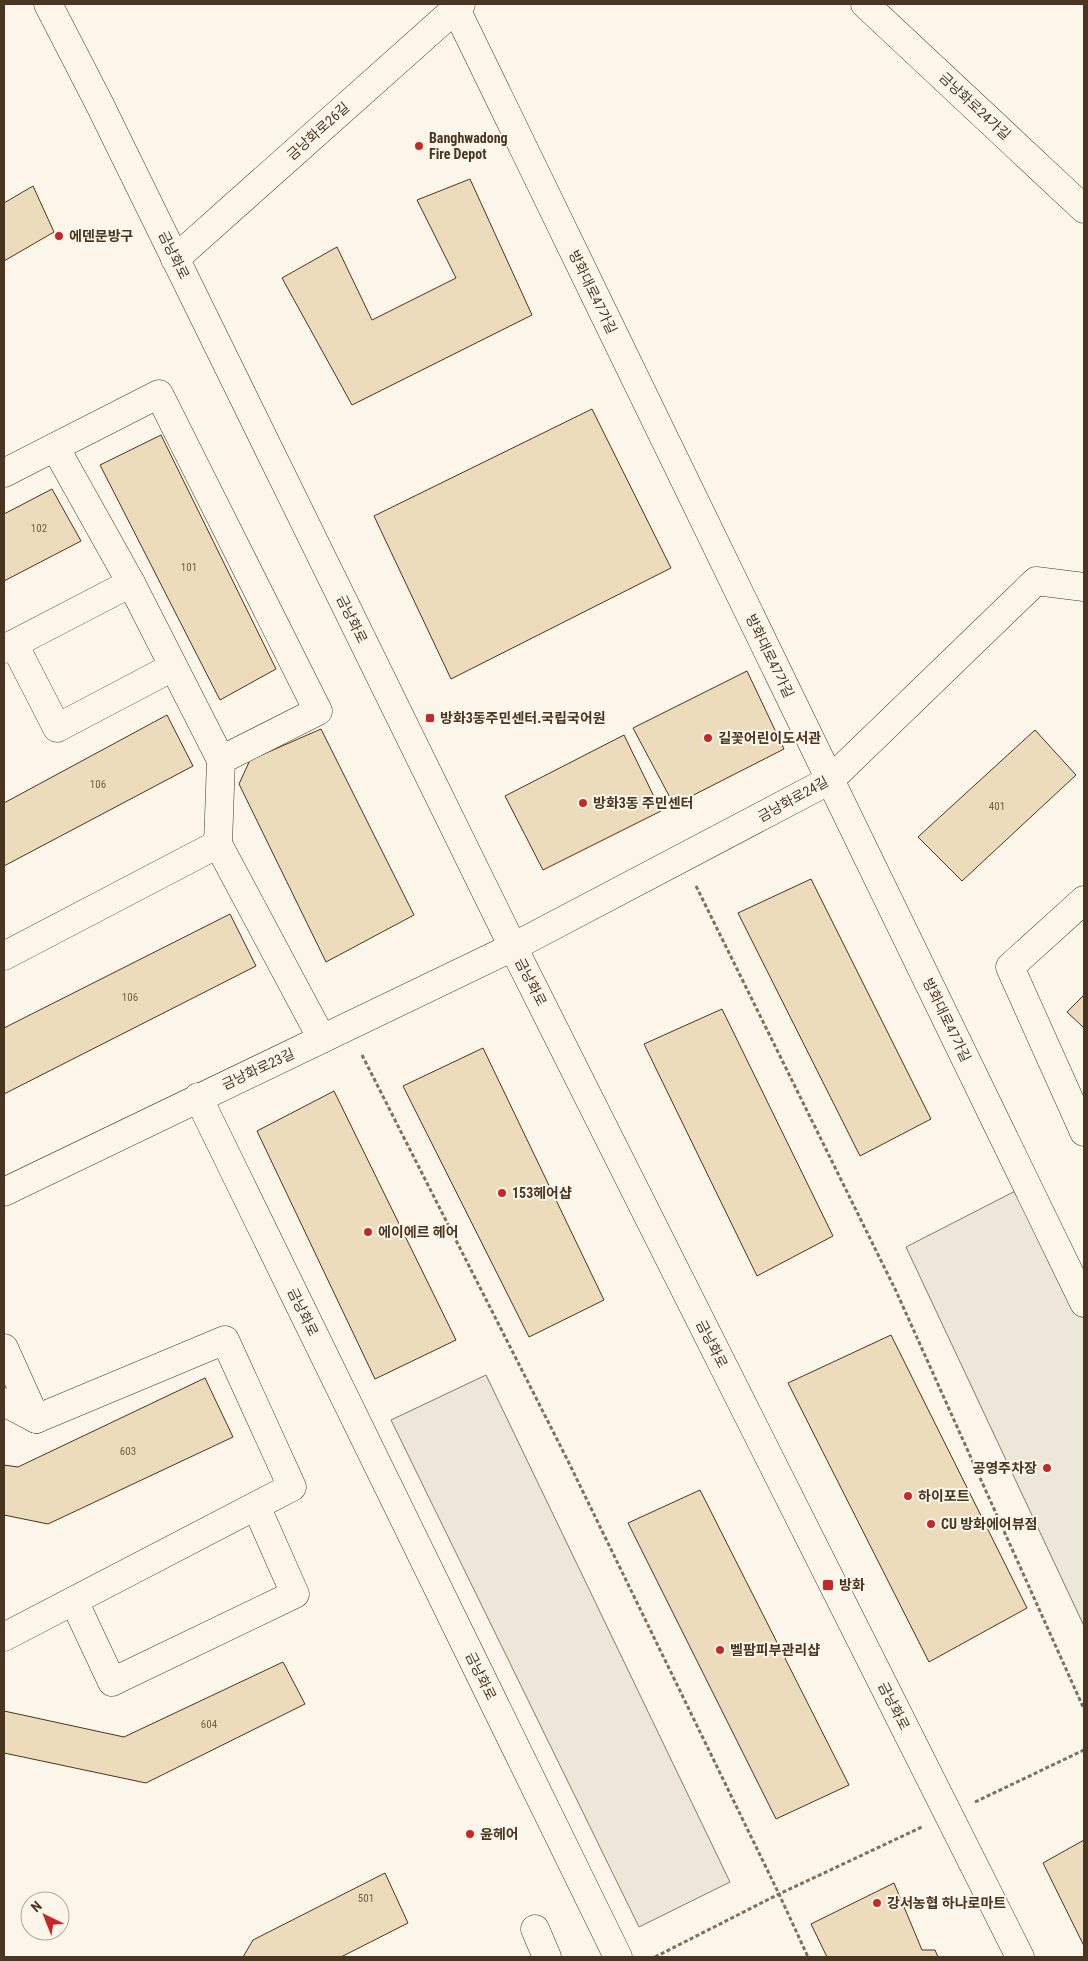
<svg xmlns="http://www.w3.org/2000/svg" width="1088" height="1961" font-family="'Roboto Condensed','Noto Sans KR',sans-serif">
<style>
.parking{fill:#ede7d9;stroke:#887966}
.building{fill:#ecdcbc;stroke:#4a3520}
.lines{fill:none;stroke-linecap:round;stroke-linejoin:round}
.minor-casing{stroke:#4a3520;stroke-width:29}
.major-casing{stroke:#4a3520;stroke-width:29}
.path{stroke:#7f6f5c;stroke-width:3;stroke-dasharray:4 2.5;stroke-linecap:butt}
.minor{stroke:#fbf6e9;stroke-width:28}
.major{stroke:#fbf6e9;stroke-width:28}
.poi-dot{fill:#c62828;stroke:#fbf6e9;stroke-width:2}
.labels{text-anchor:middle;dominant-baseline:central;stroke-width:4;stroke-linejoin:round;paint-order:stroke}
.number-label{font-size:11px;fill:#725f47}
.street-label{font-size:14px;fill:#4a3520;stroke:#fbf6e9}
.poi-label{font-size:14px;font-weight:bold;fill:#4a3520;stroke:#fbf6e9;text-anchor:start}
</style>
<rect width="100%" height="100%" fill="#fbf6e9"/>
<g class="parking">
<polygon points="1027,1185 1084,1309 1084,1626 906,1247"/>
<polygon points="486,1375 730,1882 639,1927 391,1420"/>
</g>
<g class="building">
<polygon points="470,179 532,315 352,405 282,278 337,247 372,320 456,278 417,200"/>
<polygon points="33,186 54,232 4,261 4,203"/>
<polygon points="592,409 671,568 451,679 374,516"/>
<polygon points="161,435 276,669 220,700 100,465"/>
<polygon points="52,489 81,541 4,581 4,514"/>
<polygon points="747,671 784,749 674,805 633,728"/>
<polygon points="167,715 193,766 4,866 4,803"/>
<polygon points="321,729 414,915 326,962 239,784 250,760"/>
<polygon points="1035,730 1076,775 962,881 918,837"/>
<polygon points="624,735 661,811 543,870 505,796"/>
<polygon points="811,879 931,1119 860,1156 738,913"/>
<polygon points="230,914 256,966 4,1094 4,1028"/>
<polygon points="1084,995 1084,1028 1067,1012"/>
<polygon points="722,1009 833,1236 757,1276 644,1044"/>
<polygon points="483,1048 604,1300 529,1337 403,1086"/>
<polygon points="334,1091 456,1340 375,1379 257,1131"/>
<polygon points="891,1335 1027,1608 929,1662 788,1383"/>
<polygon points="205,1378 233,1437 48,1524 4,1515 4,1465 18,1467"/>
<polygon points="700,1490 849,1785 776,1819 628,1523"/>
<polygon points="283,1662 305,1704 146,1783 4,1753 4,1711 124,1737"/>
<polygon points="1084,1840 1084,1946 1043,1863"/>
<polygon points="385,1873 408,1923 341,1957 243,1957 253,1940"/>
<polygon points="894,1883 922,1950 935,1950 938,1957 827,1957 811,1924"/>
</g>
<g class="lines">
<defs>
<g id="minor">
<polyline points="48,4 100,105 513,947"/>
<polyline points="865,4 1084,209"/>
<polyline points="456,9 1084,1303"/>
<polyline points="175,259 461,4"/>
<polyline points="55,447 131,583 221,760"/>
<polyline points="4,473 159,394 318,711 221,760 218,844"/>
<polyline points="14,644 57,728 173,667"/>
<polyline points="4,649 131,583"/>
<polyline points="1084,900 1010,967 1084,1132"/>
<polyline points="4,956 218,844 322,1039"/>
<polyline points="198,1097 618,1957"/>
<polyline points="4,1192 513,947 830,780 1036,581 1084,587"/>
<polyline points="4,1348 36,1419"/>
<polyline points="4,1402 36,1419 225,1340 292,1487 4,1637"/>
<polyline points="74,1601 112,1682 295,1594 256,1506"/>
<polyline points="535,1929 547,1957"/>
</g>
<polyline id="major" points="513,947 1020,1957"/>
</defs>
<use href="#minor" class="minor-casing"/>
<use href="#major" class="major-casing"/>
<g class="path">
<polyline points="696,886 896,1291 1084,1709"/>
<polyline points="362,1055 567,1459 779,1894 808,1957"/>
<polyline points="975,1802 1084,1750"/>
<polyline points="655,1957 779,1894 922,1827"/>
</g>
<use href="#minor" class="minor"/>
<use href="#major" class="major"/>
</g>
<g class="poi-dot">
<circle cx="419" cy="146" r="5"/>
<circle cx="59" cy="236" r="5"/>
<rect x="425" y="713" width="10" height="10" rx="2.5"/>
<circle cx="708" cy="738" r="5"/>
<circle cx="583" cy="803" r="5"/>
<circle cx="502" cy="1193" r="5"/>
<circle cx="368" cy="1232" r="5"/>
<circle cx="1047" cy="1468" r="5"/>
<circle cx="908" cy="1496" r="5"/>
<circle cx="931" cy="1524" r="5"/>
<rect x="822" y="1579" width="12" height="12" rx="2.5"/>
<circle cx="720" cy="1650" r="5"/>
<circle cx="470" cy="1834" r="5"/>
<circle cx="877" cy="1903" r="5"/>
</g>
<g class="labels">
<g class="number-label">
<text x="39" y="528">102</text>
<text x="189" y="567">101</text>
<text x="98" y="784">106</text>
<text x="997" y="806">401</text>
<text x="130" y="997">106</text>
<text x="128" y="1451">603</text>
<text x="209" y="1724">604</text>
<text x="366" y="1898">501</text>
</g>
<g class="street-label">
<text transform="translate(975 106) rotate(43)">금낭화로24가길</text>
<text transform="translate(318 131) rotate(-42)">금낭화로26길</text>
<text transform="translate(174 255) rotate(64)">금낭화로</text>
<text transform="translate(593 292) rotate(64)">방화대로47가길</text>
<text transform="translate(352 619) rotate(64)">금낭화로</text>
<text transform="translate(770 656) rotate(64)">방화대로47가길</text>
<text transform="translate(793 799) rotate(-29)">금낭화로24길</text>
<text transform="translate(531 982) rotate(63)">금낭화로</text>
<text transform="translate(947 1020) rotate(64)">방화대로47가길</text>
<text transform="translate(258 1069) rotate(-25)">금낭화로23길</text>
<text transform="translate(303 1312) rotate(64)">금낭화로</text>
<text transform="translate(712 1344) rotate(63)">금낭화로</text>
<text transform="translate(481 1676) rotate(64)">금낭화로</text>
<text transform="translate(894 1706) rotate(63)">금낭화로</text>
</g>
<g class="poi-label">
<text x="429" y="138">Banghwadong<tspan x="429" dy="16">Fire Depot</tspan></text>
<text x="69" y="236">에덴문방구</text>
<text x="440" y="718">방화3동주민센터.국립국어원</text>
<text x="718" y="738">길꽃어린이도서관</text>
<text x="593" y="803">방화3동 주민센터</text>
<text x="512" y="1193">153헤어샵</text>
<text x="378" y="1232">에이에르 헤어</text>
<text x="1037" y="1468" text-anchor="end">공영주차장</text>
<text x="918" y="1496">하이포트</text>
<text x="941" y="1524">CU 방화에어뷰점</text>
<text x="839" y="1585">방화</text>
<text x="730" y="1650">벨팜피부관리샵</text>
<text x="480" y="1834">윤헤어</text>
<text x="887" y="1903">강서농협 하나로마트</text>
</g>
</g>
<rect width="1088" height="1961" fill="none" stroke="#4a3520" stroke-width="10"/>
<g transform="translate(45 1916) rotate(317)"><circle r="24" fill="#fbf6e9" stroke="#b4a999"/>
<path d="M0-4L9 19L0 12L-9 19Z" fill="#c62828"/>
<text y="-8" font-size="14" font-weight="bold" text-anchor="middle" fill="#4a3520">N</text>
</g>
</svg>
